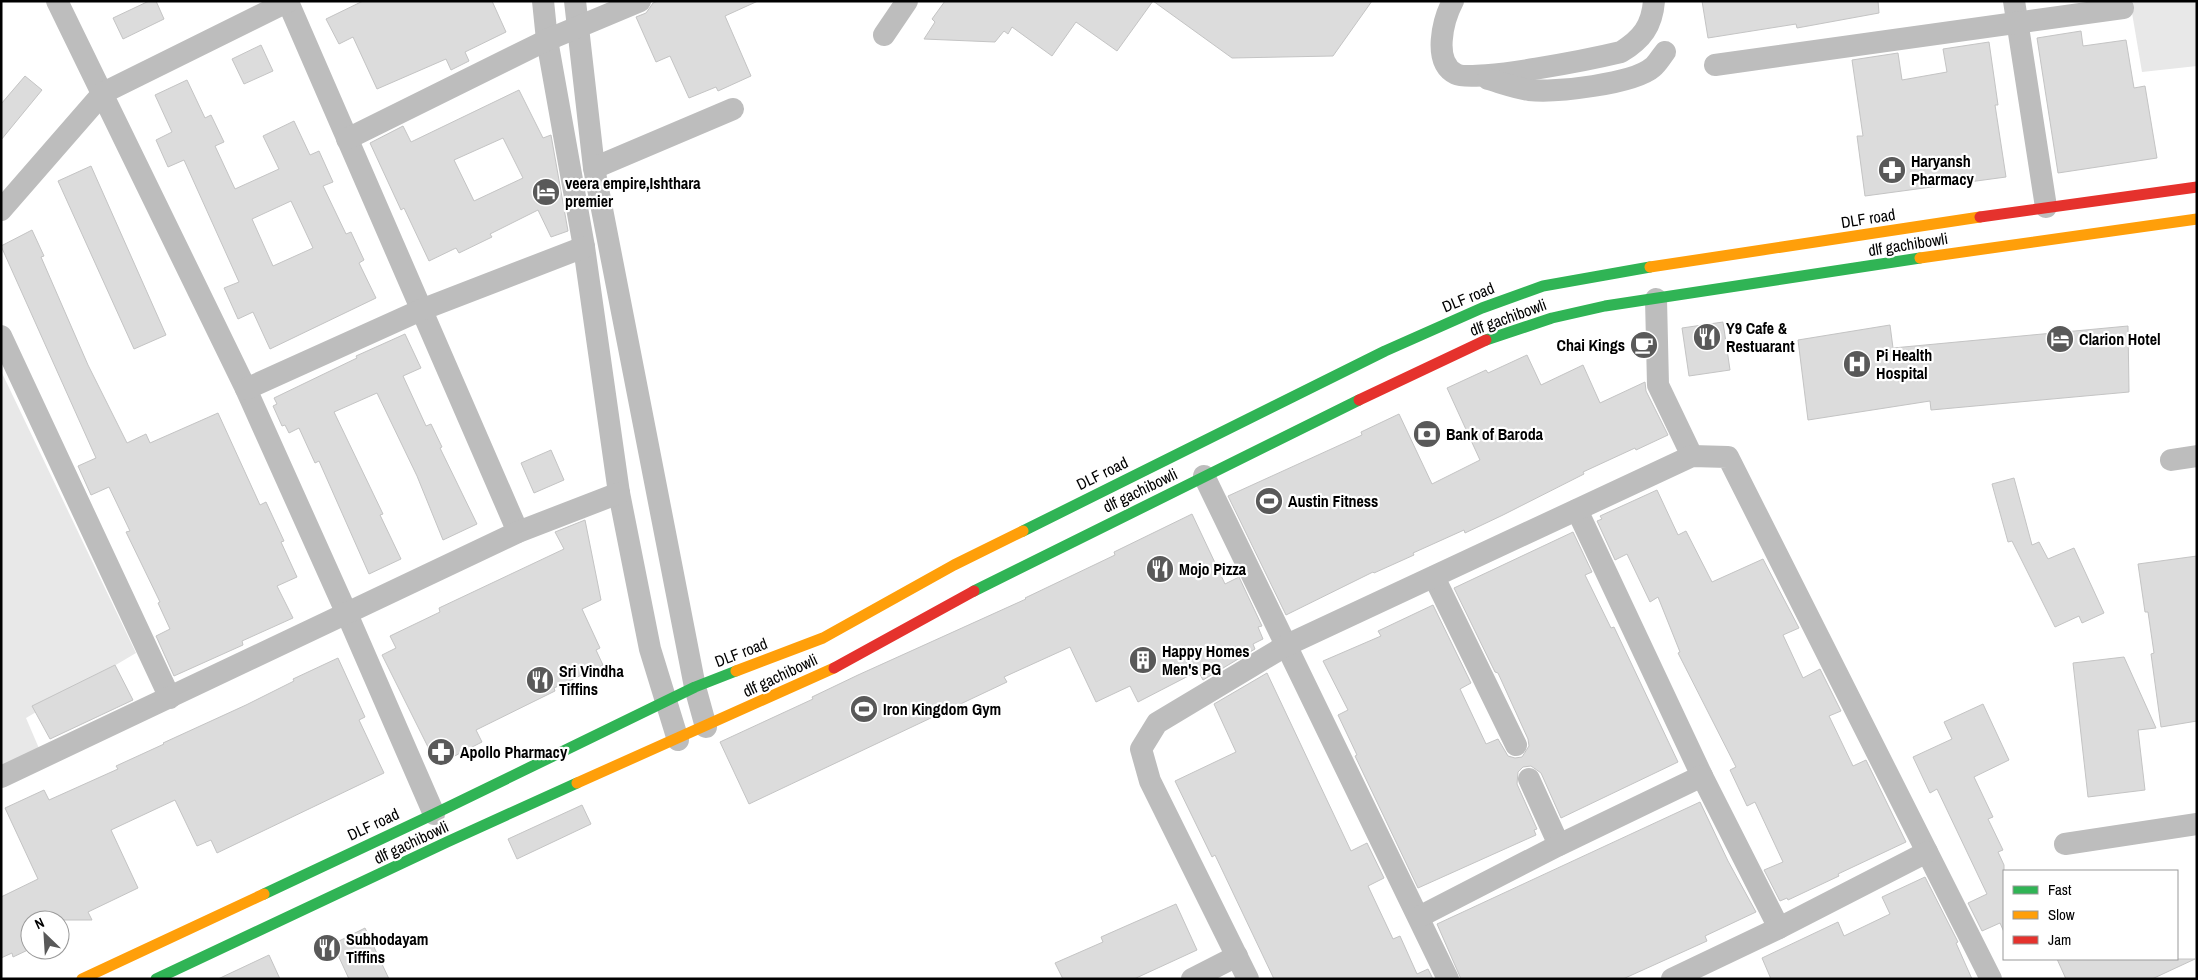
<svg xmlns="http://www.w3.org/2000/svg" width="2198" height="980" font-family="'Archivo Narrow',sans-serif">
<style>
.green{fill:#e8e8e8}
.building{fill:#dcdcdc;stroke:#c4c4c4;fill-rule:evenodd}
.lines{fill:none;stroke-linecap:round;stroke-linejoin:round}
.street{stroke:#bdbdbd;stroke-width:22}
.fast{stroke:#30b455;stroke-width:11}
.slow{stroke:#ff9f0a;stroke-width:11}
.jam{stroke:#e5322d;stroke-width:11}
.labels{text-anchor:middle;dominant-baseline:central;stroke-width:4.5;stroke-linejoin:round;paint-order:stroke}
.poi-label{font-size:16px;font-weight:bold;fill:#000;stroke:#fff;text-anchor:start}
.street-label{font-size:16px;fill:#000;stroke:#fff}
</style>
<rect width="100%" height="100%" fill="#fff"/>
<g class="green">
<polygon points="2130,1 2197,1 2197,66 2142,72"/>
<polygon points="1,371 136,653 26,718 41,753 1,770"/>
</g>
<g class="building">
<polygon points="149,1 156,1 164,19 123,39 113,18"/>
<polygon points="363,1 492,1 506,32 465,52 469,61 451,70 446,59 377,89 353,37 339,44 326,19"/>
<polygon points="658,1 758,1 725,16 751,76 718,91 716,87 689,98 670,56 656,62 636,17 646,13 653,3"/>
<polygon points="945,1 1153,1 1117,51 1076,22 1052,56 1012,27 1008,34 1004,31 995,42 924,39 935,22 932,19"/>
<polygon points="1153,1 1372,1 1333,56 1232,58"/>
<polygon points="1702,1 1878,1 1879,13 1797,28 1796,24 1708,38"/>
<polygon points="2081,31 2083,46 2126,40 2134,88 2145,86 2157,158 2058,173 2037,38"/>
<polygon points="1989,42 1998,105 1995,105 2006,177 1865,196 1857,136 1863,136 1852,60 1898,53 1902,80 1947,72 1943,49"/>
<polygon points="261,45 273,71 244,84 232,59"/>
<polygon points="25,76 42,90 1,140 1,104"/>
<path d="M187,80l18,38 6,-3 13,27 -9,4 20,43 44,-20 -16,-33 31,-15 16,34 9,-4 14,31 -10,4 23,48 5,-2 13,28 -5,3 17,35 -106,51 -17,-37 -15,7 -14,-31 15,-6 -55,-122 -16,7 -12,-27 16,-8 -17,-37zM291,201l22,47 -40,18 -21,-47z"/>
<path d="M519,90l24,48 8,-3 17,96 -17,6 -13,-27 -48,24 2,3 -33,16 -3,-5 -27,13 -25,-53 -3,2 -31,-67 33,-17 8,16zM503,138l20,40 -49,23 -20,-41z"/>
<polygon points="91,166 166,335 134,349 58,181"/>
<polygon points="32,230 44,256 41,257 88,365 127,443 146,434 150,443 218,413 260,505 266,502 284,541 281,542 297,577 277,586 293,618 242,641 243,645 174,676 156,636 170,629 158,603 160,602 126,532 130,531 109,487 91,495 78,466 96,458 1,246"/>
<polygon points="1723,322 1730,370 1689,376 1682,328"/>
<polygon points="1890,325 1893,348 2128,326 2129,392 1931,410 1930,401 1808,420 1798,340"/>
<polygon points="405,334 421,368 403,376 426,426 431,424 442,447 440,448 477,524 443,540 417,476 377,393 334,412 383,514 380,515 401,559 369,574 319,461 315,463 299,428 289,433 285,425 282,426 273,406 277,404 274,398 357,358 356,356"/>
<polygon points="1527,355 1541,385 1583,365 1600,403 1645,382 1646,391 1668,435 1636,450 1635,448 1583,472 1584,474 1503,515 1465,533 1464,530 1413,553 1414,555 1374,573 1373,572 1286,615 1228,496 1362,435 1361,432 1399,414 1432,484 1480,460 1447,388 1486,370 1488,373"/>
<polygon points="551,450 564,480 534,493 521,463"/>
<polygon points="2014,478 2032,545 2039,542 2048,559 2074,548 2104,613 2082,623 2079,616 2055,627 2012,541 2008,542 1992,484"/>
<polygon points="1657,490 1678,535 1686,531 1712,582 1763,559 1799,628 1783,635 1803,678 1820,669 1841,711 1829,716 1853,766 1866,760 1906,842 1838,874 1839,876 1788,900 1787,898 1780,901 1764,870 1783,862 1755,802 1747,806 1730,770 1736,767 1678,653 1680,652 1658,597 1650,602 1627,554 1615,560 1597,521 1602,519 1600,516"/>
<polygon points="1192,514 1225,584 1239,577 1262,626 1258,627 1263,639 1253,644 1255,649 1203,680 1198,671 1138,702 1130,686 1096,702 1070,647 1004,677 1007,682 749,804 720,742 813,699 812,697 858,675 1026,599 1025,598 1115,555 1114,552"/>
<polygon points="585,520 601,600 582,609 600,648 596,650 603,665 554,688 555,691 476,730 482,742 437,765 382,655 396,648 390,636 440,612 439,608 564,549 555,532"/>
<polygon points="1573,532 1592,572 1585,575 1611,628 1614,627 1678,762 1561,818 1541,773 1531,766 1523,767 1518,772 1517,784 1537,829 1534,830 1536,835 1418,888 1355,756 1357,755 1338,715 1348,710 1323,661 1381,636 1378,631 1433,605 1471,683 1460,689 1486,744 1498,739 1508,756 1515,758 1522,757 1529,746 1528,739 1498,673 1495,672 1454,588"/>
<polygon points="2197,556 2197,721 2161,727 2151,654 2154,653 2148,612 2145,612 2138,564"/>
<polygon points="2124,657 2156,728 2138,730 2145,790 2088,797 2073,663"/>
<polygon points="338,658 365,717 359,720 384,773 217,853 211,840 197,846 175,800 111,830 138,888 88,912 92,920 30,920 30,949 13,957 12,953 1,958 1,897 38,879 5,808 44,790 49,800 118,769 116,766 164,744 163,743 246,705 294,681 293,679"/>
<polygon points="115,665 133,700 50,739 32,706"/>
<polygon points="1267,673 1351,851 1367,843 1384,878 1368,886 1393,939 1400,936 1417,974 1428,969 1433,979 1274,979 1215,855 1212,857 1175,781 1236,752 1214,704"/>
<polygon points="1983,704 2009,760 1974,777 1993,817 1988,819 2003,850 1998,852 2004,865 2004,932 2000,923 1982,931 1968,903 1987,894 1937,789 1930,793 1913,757 1952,739 1944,722"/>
<polygon points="1700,802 1728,861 1756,912 1705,936 1707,941 1623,979 1461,979 1437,924"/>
<polygon points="582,805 591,824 517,859 508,839"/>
<polygon points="1925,877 1958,942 1956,943 1972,979 1771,979 1762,958 1838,922 1844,936 1890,914 1882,897"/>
<polygon points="1176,904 1197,950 1134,979 1063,979 1055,963 1103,942 1101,937"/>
<polygon points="365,928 389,979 349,979 333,944"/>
<polygon points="269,955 280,979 218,979"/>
<polygon points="2057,959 2195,959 2152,979 2066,979"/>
</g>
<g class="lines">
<g class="street">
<polyline points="57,1 246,389 347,614 434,814"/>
<polyline points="543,1 547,40 584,247 619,493 650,649 678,740"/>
<polyline points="575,1 594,168 695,687 706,727"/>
<path d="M1453,1c-10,19 -21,61 3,73 19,9 140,-16 165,-22 21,-13 31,-26 33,-51"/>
<polyline points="2014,1 2046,207"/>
<polyline points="288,2 518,532"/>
<polyline points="884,35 907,1"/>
<polyline points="1715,65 2123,8"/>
<path d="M1488,79c14,4 28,9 41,11 25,3 105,-6 124,-23 4,-3 8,-10 12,-15"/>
<polyline points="347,139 547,40 640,1"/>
<polyline points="594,168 733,109"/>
<polyline points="1,210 103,93 289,1"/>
<polyline points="1656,299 1658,385 1692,456"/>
<polyline points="1,336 170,698"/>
<polyline points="246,389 421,310 584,247"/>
<polyline points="2171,460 2197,456"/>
<polyline points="1204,476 1448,979"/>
<polyline points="1577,510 1702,776"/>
<polyline points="1434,577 1516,745"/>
<polyline points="1,777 518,532 619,493"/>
<polyline points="1529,779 1559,845"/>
<polyline points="2065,844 2197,824"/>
<polyline points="1419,917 1559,845 1702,776 1779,928"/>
<polyline points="1192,979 1237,956"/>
<polyline points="1248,979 1150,781 1141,749 1157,723 1287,645 1692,456 1728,457 1991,979"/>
<polyline points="1672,979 1779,928 1927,852"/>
</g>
<g class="fast">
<polyline points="1486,340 1552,318 1605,306 1920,258"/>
<polyline points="1023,531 1385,351 1482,308 1543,286 1650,267"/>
<polyline points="974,591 1359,400"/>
<polyline points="264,894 434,814 695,687 736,671"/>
<polyline points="156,979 447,842 577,783"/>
</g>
<g class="slow">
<polyline points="1920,258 2197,219"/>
<polyline points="1650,267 1980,217"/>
<polyline points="736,671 823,638 954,565 1023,531"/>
<polyline points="577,783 834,668"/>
<polyline points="82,979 264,894"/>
</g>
<g class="jam">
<polyline points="1980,217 2197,187"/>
<polyline points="1359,400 1486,340"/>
<polyline points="834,668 974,591"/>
</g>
</g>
<defs>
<symbol id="pharmacy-disc" viewBox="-11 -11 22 22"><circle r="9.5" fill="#595959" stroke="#fff"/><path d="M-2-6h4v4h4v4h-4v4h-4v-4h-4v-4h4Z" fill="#fff"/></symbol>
<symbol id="hotel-disc" viewBox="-11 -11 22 22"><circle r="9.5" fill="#595959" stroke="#fff"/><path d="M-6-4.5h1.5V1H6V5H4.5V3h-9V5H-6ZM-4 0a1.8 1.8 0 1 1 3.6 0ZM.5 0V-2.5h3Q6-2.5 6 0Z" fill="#fff"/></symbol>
<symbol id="restaurant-disc" viewBox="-11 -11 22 22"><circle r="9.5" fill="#595959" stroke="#fff"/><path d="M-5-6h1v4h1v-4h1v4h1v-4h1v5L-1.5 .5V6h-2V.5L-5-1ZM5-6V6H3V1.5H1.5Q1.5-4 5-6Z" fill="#fff"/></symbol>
<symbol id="cafe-disc" viewBox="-11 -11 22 22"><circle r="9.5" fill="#595959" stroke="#fff"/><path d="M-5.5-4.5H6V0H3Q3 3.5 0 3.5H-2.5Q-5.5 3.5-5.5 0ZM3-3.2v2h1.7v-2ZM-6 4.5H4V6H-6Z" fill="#fff"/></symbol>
<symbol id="hospital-disc" viewBox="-11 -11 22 22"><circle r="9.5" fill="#595959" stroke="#fff"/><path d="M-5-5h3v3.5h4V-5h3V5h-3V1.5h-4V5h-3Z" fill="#fff"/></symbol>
<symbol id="bank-disc" viewBox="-11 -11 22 22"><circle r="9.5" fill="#595959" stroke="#fff"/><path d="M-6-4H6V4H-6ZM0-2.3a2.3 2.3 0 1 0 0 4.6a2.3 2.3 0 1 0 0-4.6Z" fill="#fff"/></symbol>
<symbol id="stadium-disc" viewBox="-11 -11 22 22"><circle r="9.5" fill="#595959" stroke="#fff"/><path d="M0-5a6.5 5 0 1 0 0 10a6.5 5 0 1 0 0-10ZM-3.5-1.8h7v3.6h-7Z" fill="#fff"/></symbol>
<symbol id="building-disc" viewBox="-11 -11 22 22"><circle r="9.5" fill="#595959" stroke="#fff"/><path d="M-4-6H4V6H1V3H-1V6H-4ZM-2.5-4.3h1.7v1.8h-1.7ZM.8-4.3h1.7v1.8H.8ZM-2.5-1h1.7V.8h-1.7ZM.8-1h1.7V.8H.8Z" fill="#fff"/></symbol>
</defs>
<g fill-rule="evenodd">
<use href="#pharmacy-disc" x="1876" y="154" width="32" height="32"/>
<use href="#hotel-disc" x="530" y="176" width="32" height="32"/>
<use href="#restaurant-disc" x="1691" y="321" width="32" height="32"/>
<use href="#hotel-disc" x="2044" y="323" width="32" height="32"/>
<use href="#cafe-disc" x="1628" y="329" width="32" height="32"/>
<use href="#hospital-disc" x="1841" y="348" width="32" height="32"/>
<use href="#bank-disc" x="1411" y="418" width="32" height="32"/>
<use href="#stadium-disc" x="1253" y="485" width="32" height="32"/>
<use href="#restaurant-disc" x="1144" y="553" width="32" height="32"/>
<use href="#building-disc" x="1127" y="644" width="32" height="32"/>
<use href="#restaurant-disc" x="524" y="664" width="32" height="32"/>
<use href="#stadium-disc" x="848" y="693" width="32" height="32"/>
<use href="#pharmacy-disc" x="425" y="736" width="32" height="32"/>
<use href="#restaurant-disc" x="311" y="932" width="32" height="32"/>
</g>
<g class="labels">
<g class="poi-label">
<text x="1911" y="161">Haryansh<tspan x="1911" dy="18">Pharmacy</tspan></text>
<text x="565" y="183">veera empire,Ishthara<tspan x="565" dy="18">premier</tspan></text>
<text x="1726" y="328">Y9 Cafe &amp;<tspan x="1726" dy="18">Restuarant</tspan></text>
<text x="2079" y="339">Clarion Hotel</text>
<text x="1625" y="345" text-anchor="end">Chai Kings</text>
<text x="1876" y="355">Pi Health<tspan x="1876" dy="18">Hospital</tspan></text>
<text x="1446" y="434">Bank of Baroda</text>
<text x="1288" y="501">Austin Fitness</text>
<text x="1179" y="569">Mojo Pizza</text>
<text x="1162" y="651">Happy Homes<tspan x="1162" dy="18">Men's PG</tspan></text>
<text x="559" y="671">Sri Vindha<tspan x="559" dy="18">Tiffins</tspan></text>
<text x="883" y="709">Iron Kingdom Gym</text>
<text x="460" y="752">Apollo Pharmacy</text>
<text x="346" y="939">Subhodayam<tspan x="346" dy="18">Tiffins</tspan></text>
</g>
<g class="street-label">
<text transform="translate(1868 218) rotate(-9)">DLF road</text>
<text transform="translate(1908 244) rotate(-9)">dlf gachibowli</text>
<text transform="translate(1468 297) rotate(-22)">DLF road</text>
<text transform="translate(1508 317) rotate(-20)">dlf gachibowli</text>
<text transform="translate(1102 473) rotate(-26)">DLF road</text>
<text transform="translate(1140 490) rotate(-26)">dlf gachibowli</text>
<text transform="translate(741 652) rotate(-21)">DLF road</text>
<text transform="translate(780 675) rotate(-25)">dlf gachibowli</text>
<text transform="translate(373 824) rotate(-25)">DLF road</text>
<text transform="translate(411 842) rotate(-25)">dlf gachibowli</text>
</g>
</g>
<rect width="2198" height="980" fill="none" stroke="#000000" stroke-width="5"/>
<rect x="2003" y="870" width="175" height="90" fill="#ffffff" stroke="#999999"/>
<rect x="2013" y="886" width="25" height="8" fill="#30b455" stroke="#999999"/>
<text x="2048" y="895" font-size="15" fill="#000000">Fast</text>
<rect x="2013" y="911" width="25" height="8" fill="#ff9f0a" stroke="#999999"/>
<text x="2048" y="920" font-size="15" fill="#000000">Slow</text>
<rect x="2013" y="936" width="25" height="8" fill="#e5322d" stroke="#999999"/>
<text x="2048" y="945" font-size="15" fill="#000000">Jam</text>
<g transform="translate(45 935) rotate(335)"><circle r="24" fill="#ffffff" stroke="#999999"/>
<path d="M0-4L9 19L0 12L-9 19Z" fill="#595959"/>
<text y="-8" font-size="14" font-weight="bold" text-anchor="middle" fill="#000000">N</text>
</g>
</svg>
